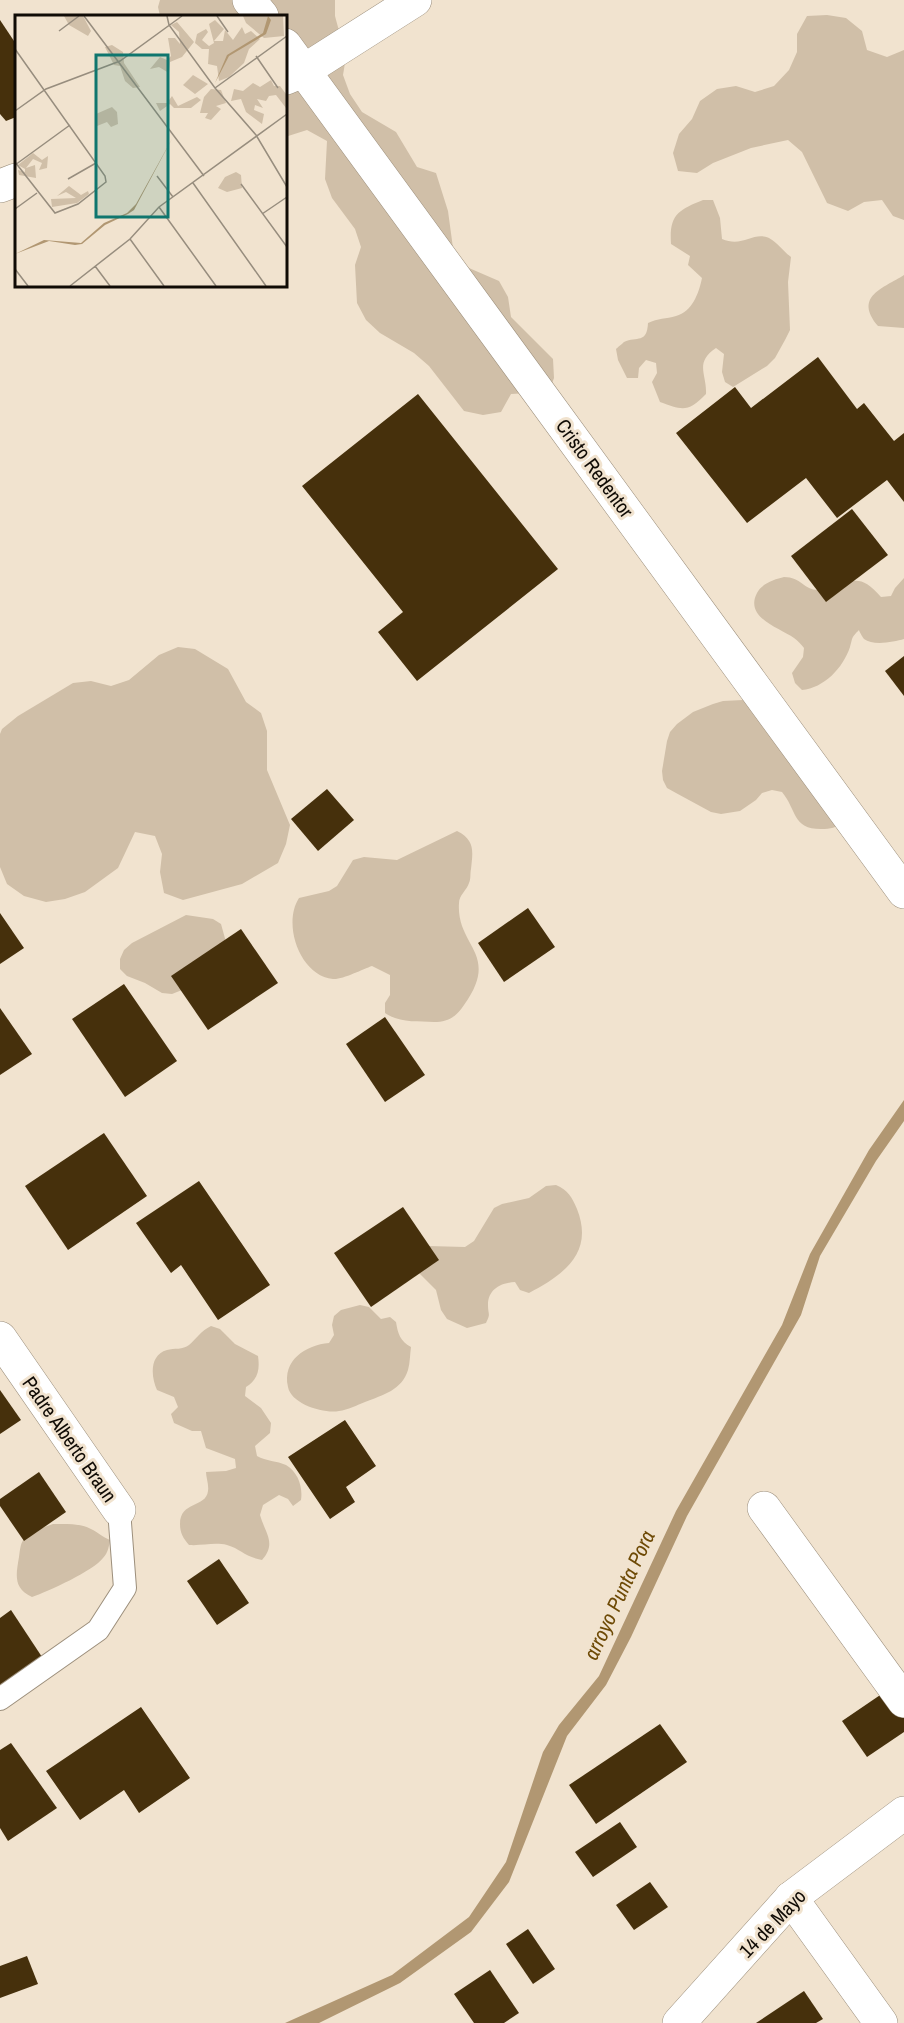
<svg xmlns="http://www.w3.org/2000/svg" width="904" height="2023" font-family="'Archivo Narrow',sans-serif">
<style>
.green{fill:#d0bfa8}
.water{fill:#b19772}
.building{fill:#46300c}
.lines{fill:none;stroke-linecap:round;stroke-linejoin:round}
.service-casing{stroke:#9c8f7c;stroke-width:24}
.minor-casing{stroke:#9c8f7c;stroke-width:34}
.service{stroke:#fff;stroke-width:22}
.minor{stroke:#fff;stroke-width:33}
.labels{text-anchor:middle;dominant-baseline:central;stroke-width:6;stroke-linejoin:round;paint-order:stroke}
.street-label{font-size:20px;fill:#100b05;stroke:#f1e3cf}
.water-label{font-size:21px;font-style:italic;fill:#6e4a06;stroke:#f1e3cf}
.inset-road{fill:none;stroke:#978d7e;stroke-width:1.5}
.view{fill:#0f766e;fill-opacity:0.15;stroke:#0f766e;stroke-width:3}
.inset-edge{fill:none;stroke:#100b05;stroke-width:3}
</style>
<rect width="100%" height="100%" fill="#f1e3cf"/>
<g class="green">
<polygon points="160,0 335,0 335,16 346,57 343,75 350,94 362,112 396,132 417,167 436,173 448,211 453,248 462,265 499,281 508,297 511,317 553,359 554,378 547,397 529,393 511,394 501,412 483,415 464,411 429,366 414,353 380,333 366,320 357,303 355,265 361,247 355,229 332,198 325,179 327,141 307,130 285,137 285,16 160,16 158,7"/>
<polygon points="827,15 846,18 862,31 867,50 887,57 904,50 904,220 893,216 882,200 864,202 848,211 827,203 802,152 788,140 751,148 713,163 697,173 678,171 673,153 679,134 692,119 700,101 717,89 736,86 755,92 774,86 789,70 797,52 797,34 807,16"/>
<path d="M703,200h10l7,18 2,21c21,9 31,-8 47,-1 8,4 15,14 22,19l-3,25 2,48 -5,10 -10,18 -8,8 -34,21 -8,-5 -3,-10 2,-18 -8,-6c-22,15 -9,26 -10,46 -18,19 -24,16 -46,8l-8,-20 5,-9 -1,-10 -10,-3 -7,8 -1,10h-11l-9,-18 -2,-11c1,-1 7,-6 8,-7 13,-6 23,2 24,-19 10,-5 18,-4 28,-7 16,-4 23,-23 26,-38l-14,-13 2,-9 -19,-12c-2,-29 7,-34 32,-44z"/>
<path d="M904,275v53l-26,-2c-25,-30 6,-38 26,-51z"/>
<path d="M784,577c17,0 20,13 34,13 5,0 10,-2 14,-4 25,-7 30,-10 49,11l10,-1 4,-8 9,-10v61c-10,3 -31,7 -40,0 -1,-1 -5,-8 -5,-9 -8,8 -6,7 -9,17 -7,21 -26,41 -48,43l-7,-7 -3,-10 11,-16 1,-9c-3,-4 -6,-7 -10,-10 -14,-10 -50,-20 -37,-45 4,-9 18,-14 27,-16z"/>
<polygon points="178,647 195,649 228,669 246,702 261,713 267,731 267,770 290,825 286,844 278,863 242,884 183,900 164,893 160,872 162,854 155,836 135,832 118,868 85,892 65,899 46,902 24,896 7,884 0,867 0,734 2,729 18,716 73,683 91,681 111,686 129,680 159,655"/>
<path d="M743,700l100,122c-7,6 -12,7 -22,7 -29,0 -24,-19 -39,-37l-10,-2 -10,3 -6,7 -16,11 -19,3 -10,-2 -35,-19 -9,-5 -4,-8 -1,-9 5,-30 3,-9 7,-8 16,-12 20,-8 10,-3z"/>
<path d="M457,831c18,9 16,20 14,38 -1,5 0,10 -2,14 -2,7 -10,12 -10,20 -3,44 42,50 5,102 -8,12 -16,17 -30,17 -17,-1 -35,1 -49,-9v-10l5,-8v-20l-18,-9c-9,3 -30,14 -39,13 -33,-3 -51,-55 -34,-81l30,-7 8,-5 16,-26 11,-3 33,3z"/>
<polygon points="186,915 213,919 221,924 226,942 182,990 172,994 162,993 145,983 127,976 120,969 120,959 124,950 132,943"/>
<path d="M556,1185c12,5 16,12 21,24 17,43 -12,65 -48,84l-9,-3 -5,-8c-14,1 -27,7 -27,23 0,10 3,8 -2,18l-19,5 -20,-9 -6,-9 -5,-20 -21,-21 13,-23 37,1 9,-6 20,-33 8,-4 27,-6 17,-12z"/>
<path d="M360,1305l9,2 12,12 9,-2 6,5c2,12 4,19 15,25 -1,7 -1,16 -3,23 -6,20 -25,25 -43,32 -8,3 -17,8 -26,9 -15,3 -48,-7 -51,-24 -6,-27 18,-42 41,-44l5,-8 -2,-10 2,-9 7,-6z"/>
<path d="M211,1326l9,3 15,15 23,12c2,14 0,23 -12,31l-1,9 16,12 10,15 -1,10 -15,13 2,10c9,5 20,5 29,9 12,7 17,22 15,35l-8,6 -5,-7 -9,-4 -16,10 -3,10c5,18 17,28 2,45 -17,-3 -21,-11 -35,-15 -13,-3 -25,1 -38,0 -6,-7 -9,-12 -9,-21 0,-23 26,-16 28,-33 1,-6 -2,-14 -2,-19l20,-1 10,-3 -1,-9 -29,-11 -5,-17h-9l-18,-8 -3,-9 7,-7 -4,-10 -17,-7c-6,-13 -8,-35 10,-40 7,-2 16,0 22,-5 8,-7 12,-14 22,-19z"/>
<path d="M53,1524c13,0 28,-1 40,6 6,3 9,7 17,10 -1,6 -2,13 -7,18 -10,13 -54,33 -71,39 -19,-9 -16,-22 -13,-40 1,-6 1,-13 5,-18 5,-7 20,-12 29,-15z"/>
</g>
<polygon class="water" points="904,1100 904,1121 876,1161 820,1256 801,1315 687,1516 631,1637 606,1685 567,1736 509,1882 471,1932 400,1983 319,2023 285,2023 392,1975 469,1917 506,1862 543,1752 559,1725 599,1676 676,1511 782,1325 810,1254 869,1150"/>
<g class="building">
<polygon points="0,20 16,44 16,117 6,121 0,114"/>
<polygon points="818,357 857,409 864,403 894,441 904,433 904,502 887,480 837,518 806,478 747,523 676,433 735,387 751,408"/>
<polygon points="418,394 558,569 417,681 378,632 403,612 302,486"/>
<polygon points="852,509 888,555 826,602 791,556"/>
<polygon points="904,656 904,696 885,671"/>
<polygon points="327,789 354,820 318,851 291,819"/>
<polygon points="528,908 555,947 504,982 478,943"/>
<polygon points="0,913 24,948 0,964"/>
<polygon points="241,929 278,983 208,1030 171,976"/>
<polygon points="124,984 177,1061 125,1097 72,1019"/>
<polygon points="0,1008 32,1054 0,1075"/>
<polygon points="385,1017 425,1075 385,1102 346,1044"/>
<polygon points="104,1133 147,1196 68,1250 25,1186"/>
<polygon points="199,1181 270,1285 218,1320 181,1265 171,1273 136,1223"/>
<polygon points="403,1207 439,1260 371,1307 334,1253"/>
<polygon points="0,1390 21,1420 0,1434"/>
<polygon points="345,1420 376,1466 346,1487 355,1502 330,1519 288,1457"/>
<polygon points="39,1472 66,1512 24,1541 0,1506 0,1499"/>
<polygon points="219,1559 249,1603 217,1625 187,1581"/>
<polygon points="11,1610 44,1660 0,1689 0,1618"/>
<polygon points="889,1689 904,1711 904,1732 867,1757 842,1721"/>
<polygon points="141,1707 190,1778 139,1813 124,1790 80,1820 46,1771"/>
<polygon points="660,1724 687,1762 596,1824 569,1785"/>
<polygon points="11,1743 57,1808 8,1841 0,1828 0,1750"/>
<polygon points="620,1822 637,1847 593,1877 575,1852"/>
<polygon points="650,1882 668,1907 634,1930 616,1905"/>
<polygon points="528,1929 555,1969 533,1984 506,1944"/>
<polygon points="27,1956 38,1984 0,1998 0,1966"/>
<polygon points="490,1970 519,2013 504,2023 474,2023 454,1994"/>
<polygon points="804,1991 823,2019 816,2023 756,2023"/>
</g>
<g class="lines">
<defs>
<polyline id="service" points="0,1699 98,1630 125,1588 119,1510"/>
<g id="minor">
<polyline points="249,0 262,16"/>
<polyline points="285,45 904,892"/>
<polyline points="286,78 305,70 415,0"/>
<polyline points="0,186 16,180"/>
<polyline points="0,1338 119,1510"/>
<polyline points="764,1508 904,1701"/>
<polyline points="791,1898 881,2023"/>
<polyline points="679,2023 791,1898 904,1813"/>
</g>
</defs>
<use href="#service" class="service-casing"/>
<use href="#minor" class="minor-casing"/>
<use href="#service" class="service"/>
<use href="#minor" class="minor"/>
</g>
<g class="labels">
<g class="street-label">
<text transform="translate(595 468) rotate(54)">Cristo Redentor</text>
<text transform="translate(70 1439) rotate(55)">Padre Alberto Braun</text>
<text transform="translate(772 1923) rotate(-46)">14 de Mayo</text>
</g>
<g class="water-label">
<text transform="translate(619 1595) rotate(-65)">arroyo Punta Pora</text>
</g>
</g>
<g transform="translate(15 15)">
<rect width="272" height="272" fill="#f1e3cf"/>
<path d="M49,1h19l8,15 -3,5 -19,-11zM228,1h40l1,20 -20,2 -18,-15zM200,5l9,9 -10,12h9l2,-11 8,10 9,-13 3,7 6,-3 9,8 -11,10 -5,14 -15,14 -10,4 -2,-15 -9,-2 1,-15h-7l-7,-6 2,-9 9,-5 2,3 -6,8 7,6 5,-3 -5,-19zM162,7l17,20 -12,15 -12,5 -1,11 -10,-6 -9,2 10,-12 7,3 4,-4 -3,-18h7l5,6 -1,-12 -8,-7zM97,30l11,7 1,11 16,24 -7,1 -8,-7 -5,-15 -6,-1 -9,-18zM178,60l15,9 -13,10 -12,-9zM256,65l3,6h6l6,8v14l-10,-13 -7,1 -3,5 -9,-2 6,9 -8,-3 -1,5 10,4 -2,10 -16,-12 -5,-13 -10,2 3,-12 9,2 10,-8 7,4zM196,74l10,1 5,13 -10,3 5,3 -10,11 -6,-2 3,-5h-8l4,-16zM157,81l6,10 19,-9 4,3 -10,8h-17l-4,-4 -10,7 -4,-8h11zM97,92l5,5 1,12 -7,3 -4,-5 -10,4 -1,-12zM18,138l9,7 6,-4 -1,12 -8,2 3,-7 -9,-4 -7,9 9,-3 1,13 -17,-3 -1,-5 7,2v-3l-7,-4zM221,157l5,3 1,13 -15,4 -9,-4 7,-11zM54,171l12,9 7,-4 1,3 -12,9 -25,4 -1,-8 25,-1 -10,-6 -9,4z" fill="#d0bfa8"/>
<path d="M253,1l3,4 -5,14 -37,22 -14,27 12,-28 36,-22zM158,122l-39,73 -6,4 -23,11 -23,19 -7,1 -26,-4 -34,13 29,-14 37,3 23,-20 23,-10 9,-9z" fill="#b19772"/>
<path class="inset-road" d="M69,1l120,160M152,1l2,9 46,63 41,47 31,52M202,1l11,16M44,16l20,-15M0,34l90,127 1,6 -28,22 -23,9 -40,-51M241,41l22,32M200,73l72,-52M0,96l31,-22 74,-28 62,-45M0,150l55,-40M142,161l16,21M53,164l28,-16M178,168l73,103M226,169l46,63M144,192l57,79M0,194l22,-16M247,199l25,-17M115,224l34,47M80,251l15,20M0,254l13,17M55,271l60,-47 29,-32 128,-93"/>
<path class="view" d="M81,40h72v162h-72z"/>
<rect width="272" height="272" class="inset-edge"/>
</g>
</svg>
